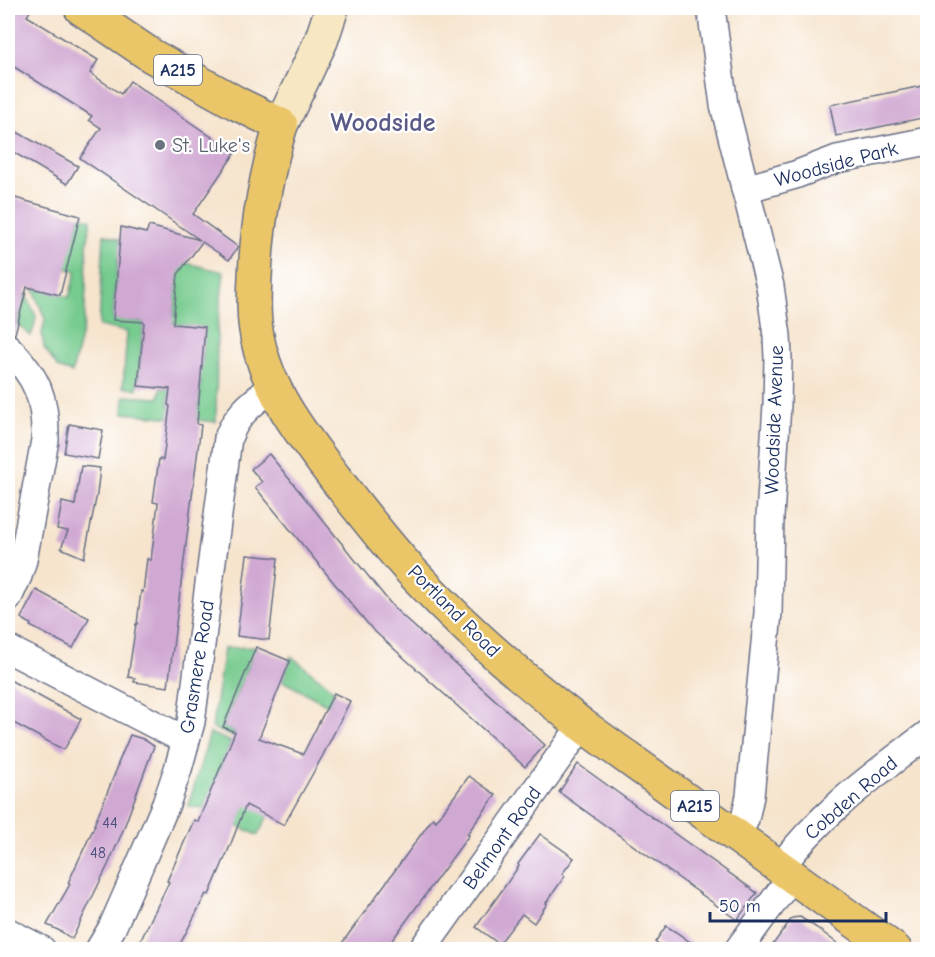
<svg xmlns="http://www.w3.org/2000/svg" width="935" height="957" font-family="'Comic Neue',sans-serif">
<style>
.green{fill:#76cb8e;stroke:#487d76;stroke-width:1.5}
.building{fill:#d0a9d3}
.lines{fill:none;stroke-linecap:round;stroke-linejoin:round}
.minor-casing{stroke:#686e85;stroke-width:30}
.secondary-casing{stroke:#686e85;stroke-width:36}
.primary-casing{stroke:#686e85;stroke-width:36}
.minor{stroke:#fff;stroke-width:27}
.secondary{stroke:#f7e8c3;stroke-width:33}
.primary{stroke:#ebc669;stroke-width:33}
.worship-dot{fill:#6b7280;stroke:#fff;stroke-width:2}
.labels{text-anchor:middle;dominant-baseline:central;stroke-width:4.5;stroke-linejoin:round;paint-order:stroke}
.number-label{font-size:16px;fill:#484e7b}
.shield{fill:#fff;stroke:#5f6d8e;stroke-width:1.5}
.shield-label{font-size:18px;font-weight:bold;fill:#1b2f5e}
.worship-label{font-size:20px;fill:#5b616d;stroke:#fff;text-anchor:start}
.street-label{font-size:20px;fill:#1b2f5e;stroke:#fff}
.district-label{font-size:26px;font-weight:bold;fill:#5a5a87;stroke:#fff}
</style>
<rect width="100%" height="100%" fill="#fff"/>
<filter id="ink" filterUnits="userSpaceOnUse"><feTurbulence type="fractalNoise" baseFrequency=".0167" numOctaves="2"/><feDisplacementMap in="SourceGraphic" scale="12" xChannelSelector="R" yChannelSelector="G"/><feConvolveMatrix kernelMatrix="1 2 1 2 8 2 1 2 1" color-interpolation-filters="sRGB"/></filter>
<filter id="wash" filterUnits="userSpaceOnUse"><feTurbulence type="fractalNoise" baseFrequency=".008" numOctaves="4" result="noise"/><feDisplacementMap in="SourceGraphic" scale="24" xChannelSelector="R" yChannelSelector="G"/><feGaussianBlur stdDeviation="1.35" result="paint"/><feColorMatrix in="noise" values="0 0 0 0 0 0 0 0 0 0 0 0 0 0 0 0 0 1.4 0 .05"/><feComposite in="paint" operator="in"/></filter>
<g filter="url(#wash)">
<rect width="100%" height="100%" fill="#f6e4cd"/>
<g class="green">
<polygon points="80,216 91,219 87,247 86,290 84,324 72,373 58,368 44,348 42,333 45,319 33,288 69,297 76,271 50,265 75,235"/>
<polygon points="104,234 186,263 224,272 217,332 216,422 123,413 124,396 159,398 161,388 170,389 168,405 198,408 201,381 191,380 202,366 205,328 167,324 174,315 177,274 118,258 113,319 144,322 137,389 123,387 127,332 99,326"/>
<polygon points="25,292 36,316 34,327 31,336 17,324"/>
<polygon points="256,647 223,727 235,732 233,737 212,728 224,648"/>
<polygon points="291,656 335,691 328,705 282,681"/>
<polygon points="210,733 231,742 204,809 188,806"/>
<polygon points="266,757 292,770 258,835 237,826"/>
</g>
<g id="blocks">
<g class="building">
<polygon points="8,8 32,8 27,16 98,60 90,73 121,94 130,81 235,153 193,214 238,247 229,260 202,242 178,274 173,324 205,327 197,424 201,425 168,687 134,682 135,678 128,677 136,624 137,624 141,591 143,592 147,559 151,560 158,503 153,502 159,459 163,460 170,406 168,405 170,389 138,386 144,322 113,320 121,227 146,233 149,226 200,240 80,158 101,128 89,120 92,116 8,63"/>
<polygon points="927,85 927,117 836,136 830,105"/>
<polygon points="8,127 78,166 67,184 8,149"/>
<polygon points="8,196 80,216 60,295 27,287 15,334 8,333"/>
<polygon points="69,424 103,430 98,459 64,453"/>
<polygon points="269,454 395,609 545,745 525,767 372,629 255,487 262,482 251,469"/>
<polygon points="81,466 100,468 97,494 84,558 61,548 68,531 57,529 62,502 75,505"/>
<polygon points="247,555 278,558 269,640 237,636"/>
<polygon points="36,590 89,618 73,648 30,626 31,624 21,618"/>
<polygon points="256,647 290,661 259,738 303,754 334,693 350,701 322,757 284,825 246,805 230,846 209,895 206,894 177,950 136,950 169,882 167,881 194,820 198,822 235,732 223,727"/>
<polygon points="8,679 81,719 64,750 8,720"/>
<polygon points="130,735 143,739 154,746 122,833 108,865 72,939 60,931 47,925 70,884 68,883 95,825 94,825 118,766 117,766"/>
<polygon points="578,764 757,893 737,920 559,792"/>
<polygon points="469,776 496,795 467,834 469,835 385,950 337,950 433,818 436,821"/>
<polygon points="540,834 574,858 562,874 565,876 546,903 547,904 534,923 522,914 499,944 476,927 519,866 518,864"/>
<polygon points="800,917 817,928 846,950 769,950 792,918"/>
<polygon points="666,926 676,932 701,950 667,950 655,942"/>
</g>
</g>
</g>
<g filter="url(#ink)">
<use href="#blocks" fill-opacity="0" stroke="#686e85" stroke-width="1.5"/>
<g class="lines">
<defs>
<g id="minor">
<polyline points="711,8 724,105 770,286 777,336 778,358 777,404 770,517 768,613 750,796 745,819 737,836"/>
<polyline points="745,189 795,175 837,159 928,141"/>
<path d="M8,348c29,29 38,50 37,92l-22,120 -5,16 -10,22"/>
<polyline points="8,649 175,735 186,738"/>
<path d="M780,868c39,-54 95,-94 148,-134"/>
<polyline points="8,932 42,950"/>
<path d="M99,950l13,-22 22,-50 32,-74 12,-35 13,-47 37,-284c9,-25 26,-36 46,-52"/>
<polyline points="422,950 582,725"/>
<polyline points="738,950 792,876"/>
</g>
<polyline id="secondary" points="281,125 321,41 332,8"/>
<path id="primary" d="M81,8l71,48 86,48 43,21c-15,49 -24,100 -26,152 -1,20 -2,39 2,59 10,55 45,99 78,142 25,32 50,65 78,95 52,56 109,106 169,152l313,225"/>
</defs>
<use href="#minor" class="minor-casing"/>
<use href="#secondary" class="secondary-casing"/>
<use href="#primary" class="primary-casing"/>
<use href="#minor" class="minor"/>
<use href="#secondary" class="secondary"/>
<use href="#primary" class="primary"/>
</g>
</g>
<circle class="worship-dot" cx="160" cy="145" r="6"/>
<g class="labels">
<g class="number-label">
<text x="110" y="823">44</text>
<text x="98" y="853">48</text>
</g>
<g class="shield">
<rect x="154" y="55" width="48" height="30" rx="4.5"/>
<rect x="671" y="791" width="48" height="30" rx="4.5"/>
</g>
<g class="shield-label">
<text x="178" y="70">A215</text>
<text x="695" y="806">A215</text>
</g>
<g class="worship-label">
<text x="172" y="145">St. Luke's</text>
</g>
<g class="street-label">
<text transform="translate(836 164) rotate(-15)">Woodside Park</text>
<text transform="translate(774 420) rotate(-88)">Woodside Avenue</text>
<text transform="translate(454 611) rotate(45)">Portland Road</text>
<text transform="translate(197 667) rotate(-81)">Grasmere Road</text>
<text transform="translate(851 798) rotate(-41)">Cobden Road</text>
<text transform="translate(502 838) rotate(-55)">Belmont Road</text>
</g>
<g class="district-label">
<text x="383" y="123">Woodside</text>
</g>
</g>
<rect width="935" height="957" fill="none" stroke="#fff" stroke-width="30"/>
<path d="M710 912v9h176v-9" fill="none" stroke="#1b2f5e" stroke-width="3"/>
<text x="719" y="912" font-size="18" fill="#1b2f5e" stroke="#ffffff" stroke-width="4.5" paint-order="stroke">50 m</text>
</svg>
